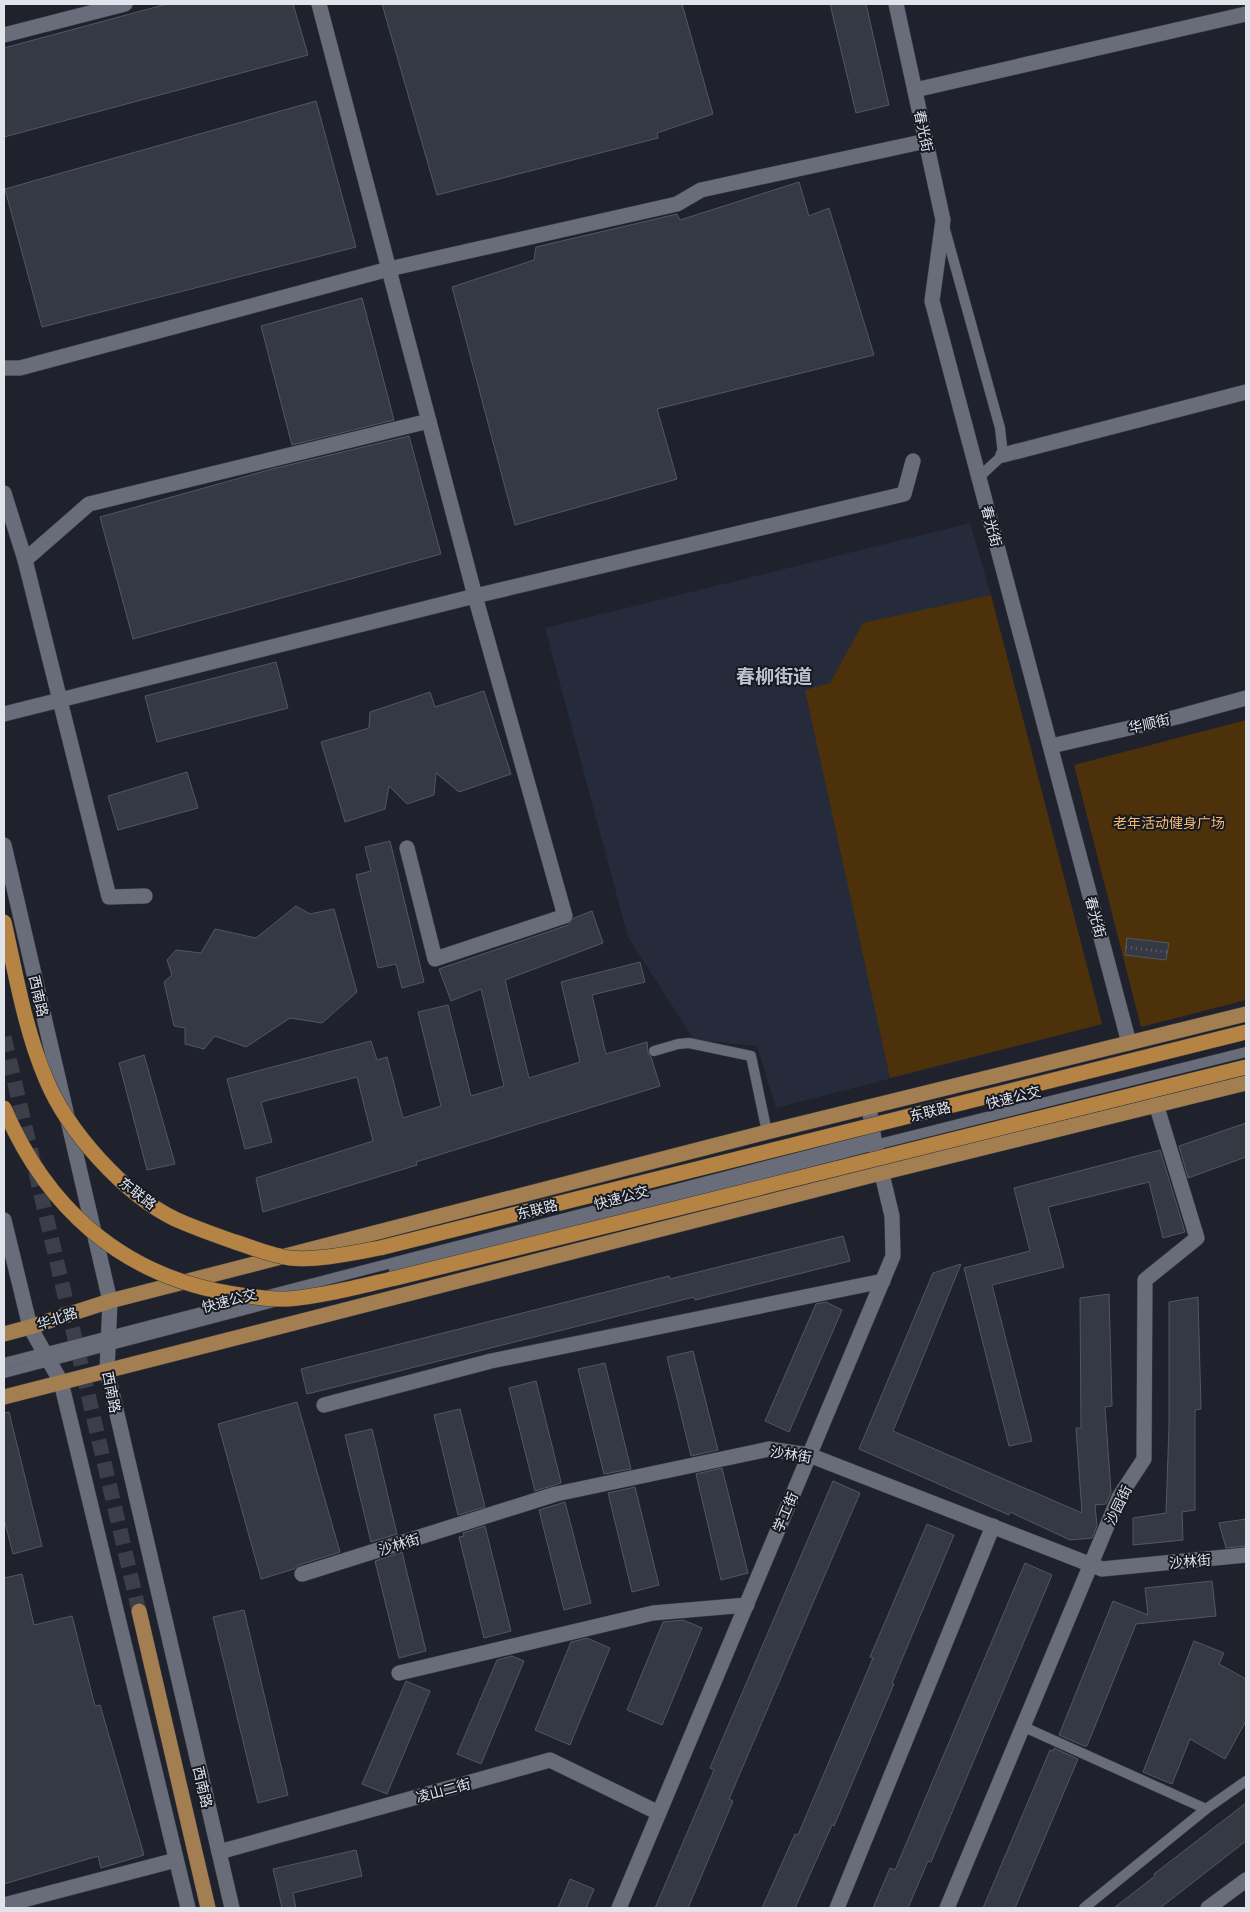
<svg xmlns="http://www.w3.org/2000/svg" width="1250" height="1912" font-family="'Golos Text','Noto Sans SC',sans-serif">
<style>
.built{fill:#252b3a}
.green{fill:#4c310a}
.building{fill:#353944;stroke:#535763}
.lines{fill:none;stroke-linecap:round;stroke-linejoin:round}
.primary-tunnel{stroke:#3c3f49;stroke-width:15;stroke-dasharray:15 8;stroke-linecap:butt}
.service-casing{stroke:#393c43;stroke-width:11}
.minor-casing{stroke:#393c43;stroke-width:16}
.secondary-casing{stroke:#393c43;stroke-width:16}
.primary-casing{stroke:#393c43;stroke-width:16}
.path{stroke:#5e616a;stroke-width:3;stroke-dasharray:1 4;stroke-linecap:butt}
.service{stroke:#686d79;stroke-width:10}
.minor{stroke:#686d79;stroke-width:15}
.secondary{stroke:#686d79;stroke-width:15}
.primary{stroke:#a27e51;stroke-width:15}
.trunk-bridge-casing{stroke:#393c43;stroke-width:16;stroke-linecap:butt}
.trunk-bridge{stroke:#b58444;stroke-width:15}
.labels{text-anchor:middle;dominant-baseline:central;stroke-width:4;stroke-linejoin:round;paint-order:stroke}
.street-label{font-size:14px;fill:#e2e4eb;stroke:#161922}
.park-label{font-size:14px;fill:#f4b86c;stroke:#161922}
.district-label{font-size:19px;font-weight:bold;fill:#bdc2cf;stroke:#161922}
</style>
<rect width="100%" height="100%" fill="#1f222c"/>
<polygon class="built" points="970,523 991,595 1102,1024 776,1108 757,1046 694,1040 628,937 545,628"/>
<g class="green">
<polygon points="991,595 1102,1024 890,1078 805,690 830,683 863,623"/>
<polygon points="1246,720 1246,1000 1141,1027 1074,765"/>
</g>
<g class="building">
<polygon points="167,4 293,4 308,55 4,137 4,48"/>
<polygon points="382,4 682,4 713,114 657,133 658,138 437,195"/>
<polygon points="830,4 866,4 889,105 856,113"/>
<polygon points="316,101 356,247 42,327 5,189"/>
<polygon points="799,182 809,216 829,208 874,355 657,409 677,479 515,525 452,287 534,260 536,247 677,214 680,220"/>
<polygon points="362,298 394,420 292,445 261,326"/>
<polygon points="409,436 441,554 133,639 100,517 272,469"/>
<polygon points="276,662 288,708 157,742 145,696"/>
<polygon points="484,691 511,774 459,792 436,773 434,795 407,804 389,786 385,809 345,822 321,742 369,728 370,712 430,692 435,707"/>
<polygon points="187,772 198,808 118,830 108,796"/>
<polygon points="390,841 424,982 402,988 396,964 378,968 356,875 371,871 365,847"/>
<polygon points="296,906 310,914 334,909 357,992 322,1023 290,1018 246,1047 215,1036 204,1049 185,1044 185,1028 174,1026 164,982 172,975 167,960 176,950 201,953 215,929 256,938"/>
<polygon points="592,911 603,943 505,980 529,1078 580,1062 561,982 640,962 645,982 592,995 606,1054 647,1042 648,1053 651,1057 660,1086 416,1162 417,1165 263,1212 256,1178 373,1141 357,1077 261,1102 272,1142 245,1149 227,1079 371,1041 377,1060 387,1057 403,1118 441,1106 418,1012 448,1005 471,1096 504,1086 481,989 451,1001 439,969 568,925 574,918"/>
<polygon points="1127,938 1169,943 1166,960 1125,955"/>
<polygon points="144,1055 175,1164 147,1170 119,1063"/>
<polygon points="1246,1123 1246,1157 1188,1178 1179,1146"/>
<polygon points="1160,1150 1185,1232 1163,1238 1149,1182 1048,1207 1064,1267 992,1285 1032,1441 1009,1446 964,1268 1030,1251 1014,1188"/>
<polygon points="843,1236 850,1261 695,1300 694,1297 307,1394 301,1369 669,1276 670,1279"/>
<polygon points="961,1264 893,1431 1082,1513 1076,1428 1081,1428 1080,1298 1109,1294 1112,1406 1105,1407 1111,1492 1106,1504 1095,1505 1097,1526 1092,1538 1070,1540 1010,1512 1009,1515 859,1449 933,1273"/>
<polygon points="1198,1297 1201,1409 1195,1410 1195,1510 1182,1512 1183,1540 1133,1545 1133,1518 1166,1513 1169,1426 1169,1302"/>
<polygon points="826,1302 842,1310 789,1432 765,1421 816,1304"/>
<polygon points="693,1351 718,1450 691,1456 667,1357"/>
<polygon points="605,1363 631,1469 604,1474 578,1369"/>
<polygon points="536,1381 561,1482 561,1483 535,1491 509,1388"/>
<polygon points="297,1402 340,1552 299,1565 294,1569 261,1579 218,1424"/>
<polygon points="460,1409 485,1507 458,1515 434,1415"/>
<polygon points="9,1412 42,1546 13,1554 4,1519 4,1413"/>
<polygon points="372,1429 397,1534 371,1542 345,1435"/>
<polygon points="722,1468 748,1573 721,1580 696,1474"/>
<polygon points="833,1481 860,1493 729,1799 733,1801 688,1908 655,1908 714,1770 710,1768"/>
<polygon points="635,1487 659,1585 632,1592 608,1493"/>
<polygon points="565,1502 591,1603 564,1610 539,1510"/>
<polygon points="1246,1519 1246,1546 1226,1548 1219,1523"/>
<polygon points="927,1524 954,1535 892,1683 894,1684 834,1826 832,1825 795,1908 762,1908 795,1834 798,1835 873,1658 870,1657"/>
<polygon points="485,1526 511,1631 484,1638 459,1537 464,1536 463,1533"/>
<polygon points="402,1552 426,1651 399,1658 375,1561"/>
<polygon points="1025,1563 1052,1575 931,1862 928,1861 908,1908 873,1908 890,1868 895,1870"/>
<polygon points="22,1574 34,1625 72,1616 95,1706 100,1705 144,1855 101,1868 98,1856 4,1884 4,1578"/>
<polygon points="1212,1581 1216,1616 1136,1624 1087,1746 1084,1746 1059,1735 1113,1601 1148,1615 1145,1588"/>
<polygon points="244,1610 288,1795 258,1803 213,1617"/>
<polygon points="683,1620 702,1628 662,1725 627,1710 663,1622"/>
<polygon points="587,1638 610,1648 570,1745 535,1730 571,1642"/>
<polygon points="1194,1641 1224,1653 1219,1664 1246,1679 1246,1721 1225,1759 1190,1739 1172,1784 1143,1772"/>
<polygon points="512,1656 524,1661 481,1764 457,1754 497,1660"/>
<polygon points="406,1681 430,1691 387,1794 362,1784"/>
<polygon points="1054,1748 1078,1759 1015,1908 983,1908 1050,1750 1053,1751"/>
<polygon points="1246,1803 1246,1841 1160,1908 1114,1908 1155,1876 1154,1874"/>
<polygon points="356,1850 362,1876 293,1893 296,1908 282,1908 273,1869"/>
<polygon points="570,1879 594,1889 586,1908 558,1908"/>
</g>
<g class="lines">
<polyline class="primary-tunnel" points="4,1037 139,1611"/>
<defs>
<g id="service">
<polyline points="944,226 1000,428 1003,455 979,477"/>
<polyline points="654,1051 678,1044 689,1043 751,1056 767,1132"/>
<polyline points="394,1271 875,1145 1246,1052"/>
<polyline points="268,1295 874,1138"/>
<polyline points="4,1363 252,1299"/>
<polyline points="4,1373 274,1302"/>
<polyline points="1024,1727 1206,1809 1246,1781"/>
<polyline points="1084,1908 1206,1809"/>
</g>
<g id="minor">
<polyline points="319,4 475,596 565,916 435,959 407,848"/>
<polyline points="896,4 943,220 932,301 1129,1043"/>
<polyline points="4,35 125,4"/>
<polyline points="915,90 1246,14"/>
<polyline points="4,368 20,368 389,269 677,204 701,190 926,141"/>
<polyline points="1003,455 1246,392"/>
<polyline points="4,493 25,560 109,897 145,896"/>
<polyline points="25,560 89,504 429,421"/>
<polyline points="4,714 475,596 904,494 913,461"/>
<polyline points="1051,746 1177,717 1246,698"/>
<polyline points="324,1405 491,1361 883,1281"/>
<polyline points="302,1574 556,1494 769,1449 809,1455 1102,1569 1246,1555"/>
<polyline points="399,1673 653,1613 747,1605"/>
<polyline points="219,1852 550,1760 659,1813"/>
<polyline points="4,1905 176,1860"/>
<polyline points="619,1908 893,1256 892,1216 875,1145 869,1107"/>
<polyline points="837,1908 993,1526"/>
<polyline points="947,1908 1119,1497 1144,1459 1145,1280 1197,1238 1156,1104"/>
<polyline points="1208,1908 1246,1880"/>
</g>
<g id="secondary">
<polyline points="4,845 110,1301 107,1371 232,1908"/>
<polyline points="4,1220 30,1327 61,1382 188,1908"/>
</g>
<g id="primary">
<polyline points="4,1334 30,1327 110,1301 767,1132 1246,1014"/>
<polyline points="4,1397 881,1173 1246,1083"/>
<polyline points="139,1611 208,1908"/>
</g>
</defs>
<use href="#service" class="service-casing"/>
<use href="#minor" class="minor-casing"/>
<use href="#secondary" class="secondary-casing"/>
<use href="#primary" class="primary-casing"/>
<polyline class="path" points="1126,947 1167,952"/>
<use href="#service" class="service"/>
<use href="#minor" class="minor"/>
<use href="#secondary" class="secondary"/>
<use href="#primary" class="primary"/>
<defs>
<g id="trunk-bridge">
<path d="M4,922c12,53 21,108 42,157 22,53 78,115 129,140 20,9 40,16 60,23 16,5 38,14 55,16 27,3 63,-5 90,-10l866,-216"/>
<path d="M4,1108c42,99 116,166 224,185 19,3 41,7 60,6 36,-3 73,-13 108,-21l850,-211"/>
</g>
</defs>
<use href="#trunk-bridge" class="trunk-bridge-casing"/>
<use href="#trunk-bridge" class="trunk-bridge"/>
</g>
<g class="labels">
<g class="street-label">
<text transform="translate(924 131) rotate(78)">春光街</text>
<text transform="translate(992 526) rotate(75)">春光街</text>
<text transform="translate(1149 723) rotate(-13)">华顺街</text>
<text transform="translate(1096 917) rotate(75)">春光街</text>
<text transform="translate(39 996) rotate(77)">西南路</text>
<text transform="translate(1013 1097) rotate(-14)">快速公交</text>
<text transform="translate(930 1111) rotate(-14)">东联路</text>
<text transform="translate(138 1193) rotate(38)">东联路</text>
<text transform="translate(621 1197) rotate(-15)">快速公交</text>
<text transform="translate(537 1209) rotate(-14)">东联路</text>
<text transform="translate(229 1300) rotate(-15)">快速公交</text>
<text transform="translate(57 1318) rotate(-18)">华北路</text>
<text transform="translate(112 1392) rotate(79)">西南路</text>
<text transform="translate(791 1454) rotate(9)">沙林街</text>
<text transform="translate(1118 1505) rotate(-64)">沙园街</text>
<text transform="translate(785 1512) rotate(-67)">学工街</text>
<text transform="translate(399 1544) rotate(-17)">沙林街</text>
<text transform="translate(1190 1561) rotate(-5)">沙林街</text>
<text transform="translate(203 1787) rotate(77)">西南路</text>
<text transform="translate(443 1790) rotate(-15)">凌山二街</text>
</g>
<g class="park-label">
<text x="1169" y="822">老年活动健身广场</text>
</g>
<g class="district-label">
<text x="774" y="675">春柳街道</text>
</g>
</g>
<rect width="1250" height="1912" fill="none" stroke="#e2e4eb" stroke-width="10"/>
</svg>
